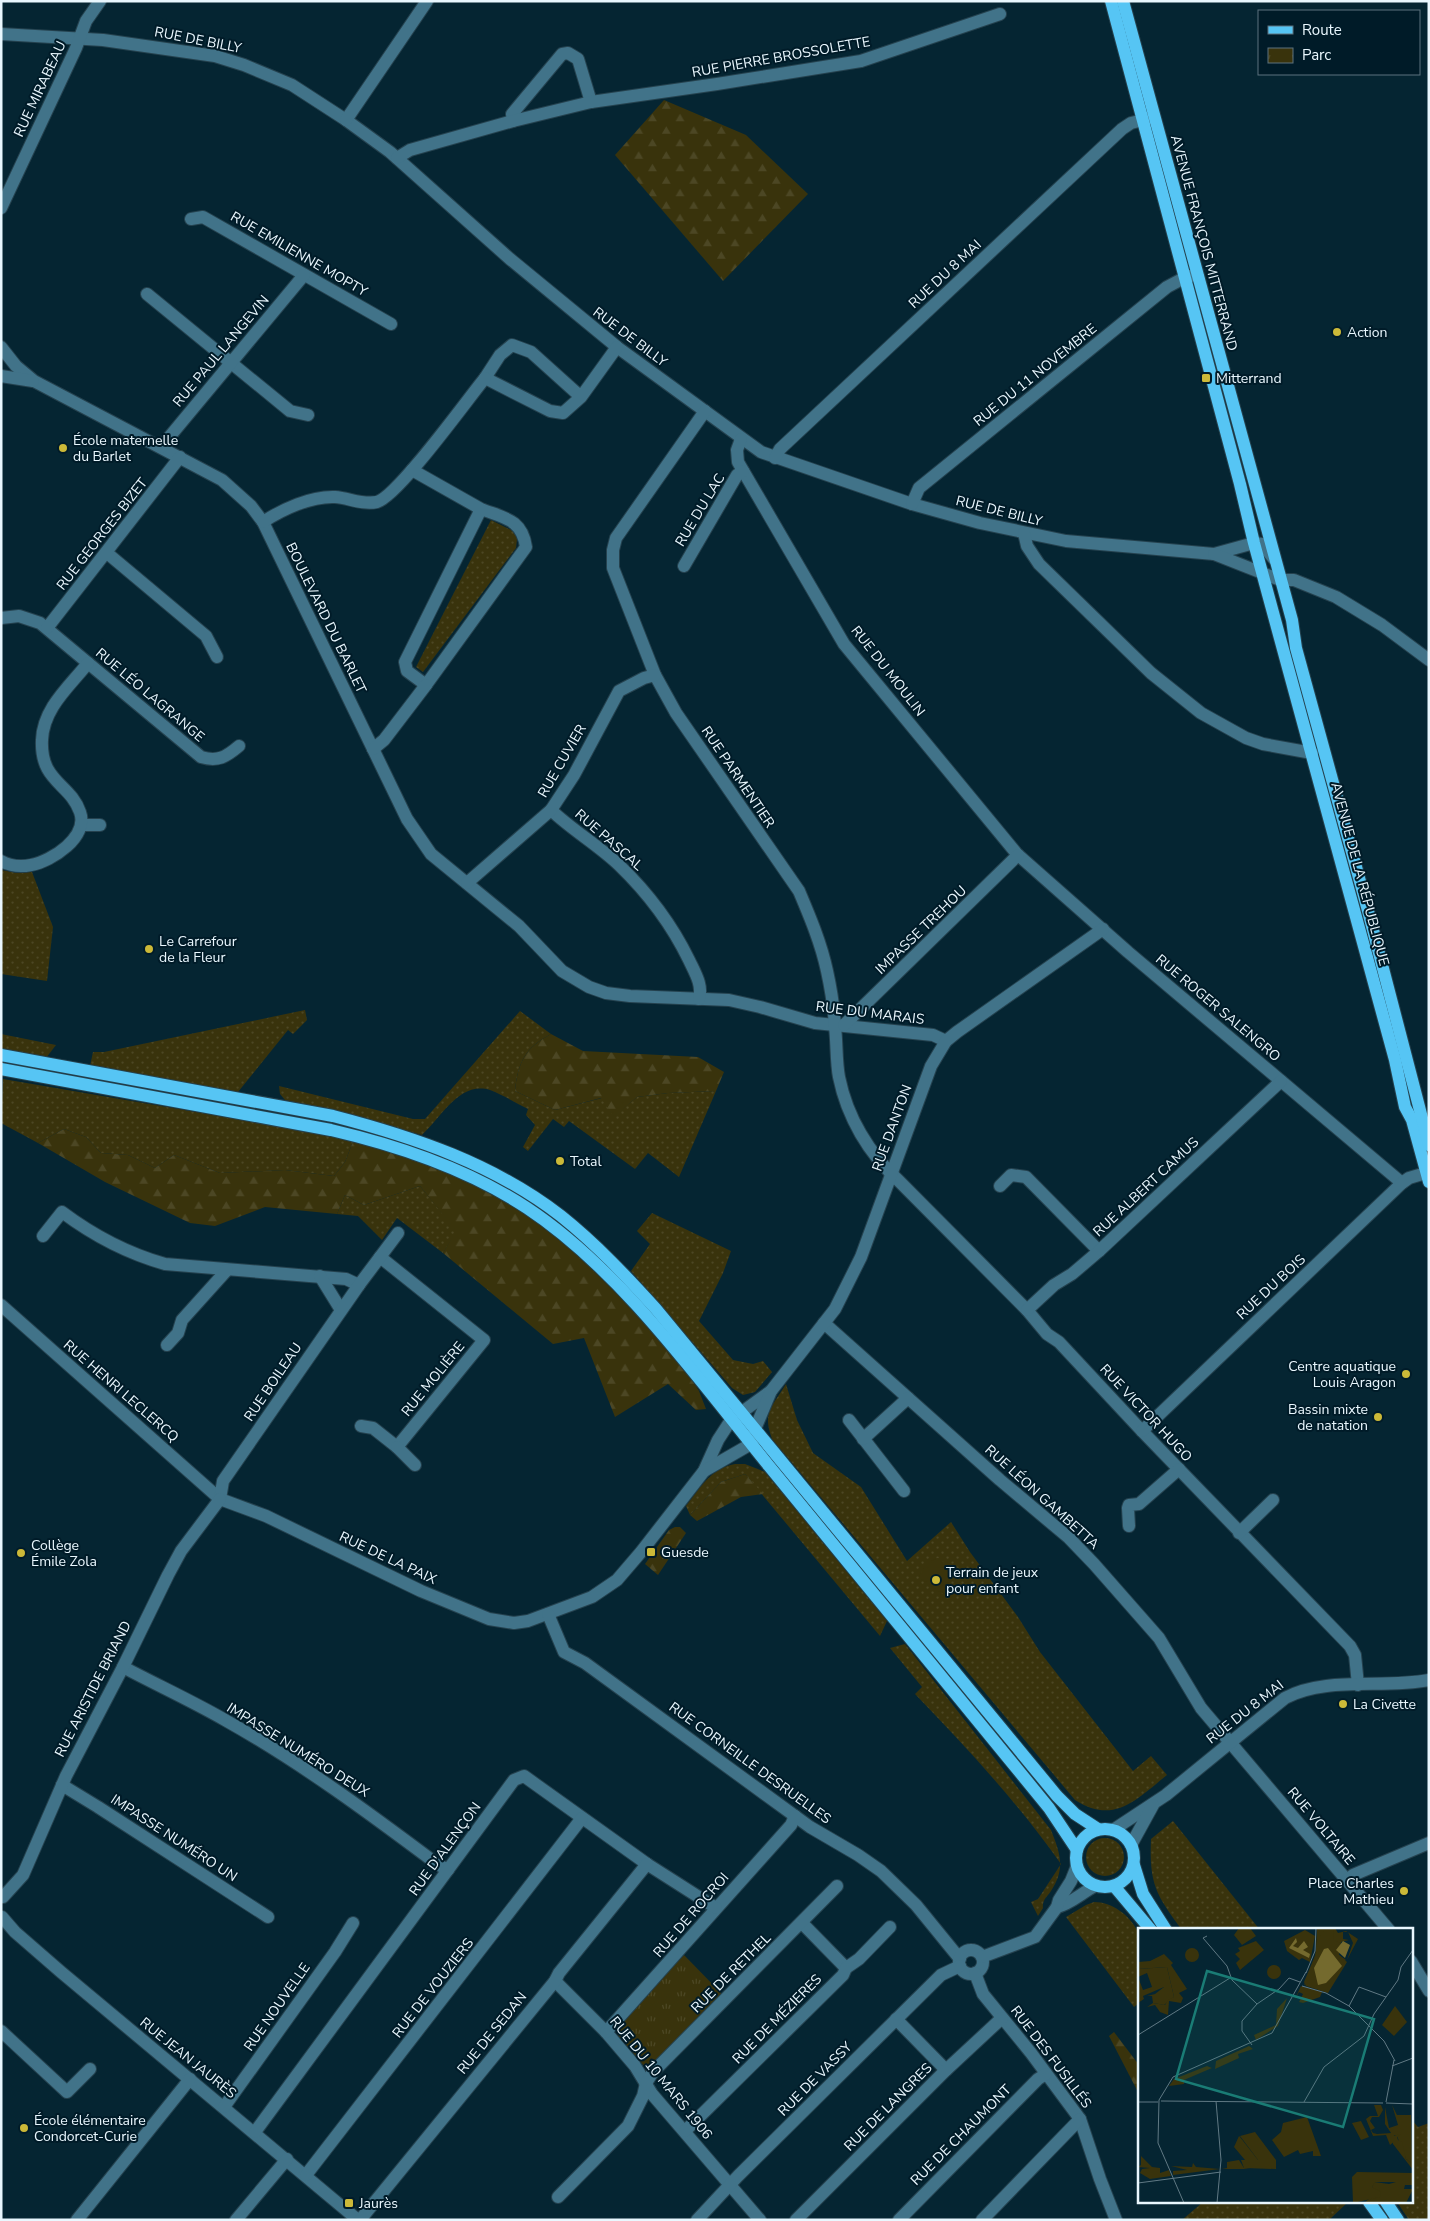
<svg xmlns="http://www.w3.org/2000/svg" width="1430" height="2221" font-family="'Nunito Sans',sans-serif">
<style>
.grass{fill:url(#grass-dots)}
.forest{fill:url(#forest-firs)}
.park{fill:url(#park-tufts)}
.garden{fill:#39330c}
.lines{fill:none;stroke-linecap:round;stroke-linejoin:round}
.minor-casing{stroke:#25424f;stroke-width:14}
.major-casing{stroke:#25424f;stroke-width:14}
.minor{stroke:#417389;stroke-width:12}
.major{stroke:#56c5f4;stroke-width:12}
.poi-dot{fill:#ccb938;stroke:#001b28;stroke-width:2}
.labels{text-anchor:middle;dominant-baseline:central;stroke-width:4;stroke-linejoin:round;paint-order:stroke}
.street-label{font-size:14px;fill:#e9f7fe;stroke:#001b28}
.poi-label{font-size:14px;fill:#e9f7fe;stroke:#001b28;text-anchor:start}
.inset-road{fill:none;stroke:#607984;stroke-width:1}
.view{fill:#1a7c75;fill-opacity:0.15;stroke:#1a7c75;stroke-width:2.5}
.inset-edge{fill:none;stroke:#e9f7fe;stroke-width:2.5}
</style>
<defs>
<pattern id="grass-dots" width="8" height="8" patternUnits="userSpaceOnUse" patternTransform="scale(1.25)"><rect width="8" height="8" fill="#39330c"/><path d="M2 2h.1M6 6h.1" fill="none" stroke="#4c4724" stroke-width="1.8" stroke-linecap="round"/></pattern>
<pattern id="forest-firs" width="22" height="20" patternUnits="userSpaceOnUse" patternTransform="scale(1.25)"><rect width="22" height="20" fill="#39330c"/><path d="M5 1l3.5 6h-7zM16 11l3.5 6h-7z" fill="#4c4724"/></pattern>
<pattern id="park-tufts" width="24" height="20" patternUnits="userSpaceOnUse" patternTransform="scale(1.25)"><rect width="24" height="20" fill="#39330c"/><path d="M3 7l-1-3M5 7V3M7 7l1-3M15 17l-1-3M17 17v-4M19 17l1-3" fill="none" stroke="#4c4724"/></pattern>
</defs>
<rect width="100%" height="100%" fill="#052532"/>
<g class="grass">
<polygon points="491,520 515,532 517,539 516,548 423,672 416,667"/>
<polygon points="1,870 17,873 32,872 53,927 47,981 1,974"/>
<polygon points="305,1010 307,1020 293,1034 288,1030 238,1092 90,1066 93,1052 104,1052"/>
<path d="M520,1011l31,23c-26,14 -33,28 -36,57l40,19 47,-12 12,18 23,-19 31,-4 48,-2 -37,86 -31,-24 -13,16 -66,-48 -5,6 -11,-8 -25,32 -5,-4 12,-22 -9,-10 2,-6c-12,-6 -25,-14 -38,-19 -31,-9 -49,28 -68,45l-75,-21 -62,-14 -5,-6 -1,-8 134,33h12z"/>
<polygon points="1,1034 56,1045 46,1058 1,1050"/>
<polygon points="3,1079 354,1139 345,1162 334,1176 285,1170 220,1173 174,1155 155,1168 128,1155 101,1153 86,1137 64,1129 38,1143 1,1123"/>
<polygon points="420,1186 457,1231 443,1253 397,1218 382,1240 358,1216 337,1214 345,1195 364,1205"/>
<polygon points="652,1213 731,1251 723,1273 699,1321 733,1360 753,1364 763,1361 772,1372 755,1392 743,1395 732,1388 631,1271 650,1244 637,1231"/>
<path d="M786,1384l11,36 16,33 48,34 46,74 44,-39 19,30 48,65 22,35 93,119 18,-15 16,19c-31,25 -53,50 -92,25l-303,-361c-10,-27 0,-32 14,-55z"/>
<path d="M735,1464h10l20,8 122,149 -7,15 -135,-162 -24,8 -31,33 -4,-9c14,-18 25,-38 49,-42z"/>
<path d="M905,1644l146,186c9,23 15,38 0,61 -4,6 -9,9 -8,17l-5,8 -7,-14 7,-3 23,-35c-43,-61 -94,-116 -146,-170l7,-7 -32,-39z"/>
<path d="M1173,1821l87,109h-78c-26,-35 -33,-46 -31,-91z"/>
<circle cx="1105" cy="1857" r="19"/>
<path d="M1094,1902c18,0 36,13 44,30 4,8 1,58 1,71l-5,4 -68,-90 20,-12z"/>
<polygon points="1411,2119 1418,2127 1429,2123 1429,2220 1409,2220 1397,2202 1411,2202"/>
<polygon points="1203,2202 1348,2202 1329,2220 1182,2220"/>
</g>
<g class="forest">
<polygon points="664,100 746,135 808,194 723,281 615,155"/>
<path d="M551,1034l32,17 115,6 26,15 -8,19 -48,2 -31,4 -23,20 -13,-19 -46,12 -40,-19c3,-29 10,-43 36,-57z"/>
<polygon points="64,1129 86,1137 101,1153 128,1155 155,1168 174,1155 220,1173 285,1170 334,1176 345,1162 354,1139 458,1174 530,1215 599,1272 686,1370 699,1391 706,1409 696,1410 668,1384 615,1417 584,1338 553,1344 443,1253 456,1231 420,1186 364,1205 345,1195 337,1214 265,1207 215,1226 190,1223 105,1182 38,1143"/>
<polygon points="745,1474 763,1494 741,1497 697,1521 690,1515 721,1482"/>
<polygon points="675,1527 680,1527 686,1533 658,1575 645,1564 669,1530"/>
<polygon points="1114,2032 1139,2065 1139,2094 1109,2036"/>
</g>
<polygon class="park" points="684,1955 723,1995 649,2068 644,2066 617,2034 617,2026"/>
<path class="garden" d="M938,1558l12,9 -4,29 -27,-19c4,-10 9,-15 19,-19z"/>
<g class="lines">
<defs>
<g id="minor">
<polyline points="1,34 103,40 215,56 244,65 292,85 346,120 390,152 510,259 617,347 761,452 912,504 980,523 1066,541 1214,554 1254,543 1262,544 1274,559"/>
<polyline points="346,120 427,1"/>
<polyline points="513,121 512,114 562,54 568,53 578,59 591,102"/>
<polyline points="397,158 410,150 513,121 591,102 717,84 861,61 1000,14"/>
<polyline points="1,208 76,48 86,21 100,1"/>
<polyline points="191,219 203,217 391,324"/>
<polyline points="147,294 290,411 308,415"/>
<polyline points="1,347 16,366 34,381 222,480 251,506 263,522 407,819 431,854 519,926 562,971 589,987 606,993 630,996 729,1000 760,1007 815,1023 933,1035 946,1041"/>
<polyline points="1,376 33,381"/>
<polyline points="581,397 531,352 512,345 500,355 485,378 550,411 563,413 581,397 617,347"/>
<path d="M705,411l-89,127 -3,12v18l42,107 21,38 123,178c11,26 22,52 28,80 4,18 7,38 8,56 2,17 1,34 4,50 8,40 30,77 60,104l128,129 20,24 12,8 83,89 208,215 5,9 3,30"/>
<polyline points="741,439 737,450 738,462 844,644 1017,854 1128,952 1402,1183"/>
<polyline points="161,447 304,275"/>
<polyline points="775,458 780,449 1122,129 1131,123 1151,118"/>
<path d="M412,470l69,39 -76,153 2,9 19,14 100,-138c-4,-28 -22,-29 -45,-38"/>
<polyline points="912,504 919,488 1167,287 1184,278 1194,275"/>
<path d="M263,522c20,-13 48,-26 72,-25 14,1 27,8 42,5 21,-6 90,-102 108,-124"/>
<polyline points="1024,533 1027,546 1039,564 1151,673 1201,713 1246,738 1263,744 1312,753"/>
<polyline points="107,553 206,636 217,657"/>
<polyline points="1214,554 1280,580 1294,580 1336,597 1382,625 1429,660"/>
<polyline points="684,566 737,475 743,471"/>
<path d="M1,618l18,-2 21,7 161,134c17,5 25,0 38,-11"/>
<polyline points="47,628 180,457"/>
<polyline points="373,749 384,740 426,685"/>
<path d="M551,810c21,20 47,35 68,55 28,27 53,60 70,95 6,13 14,25 10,39"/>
<polyline points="82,825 100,825"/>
<path d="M1,861c9,5 20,6 30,4 21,-4 58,-28 49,-53 -10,-29 -40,-30 -38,-72 1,-32 28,-54 46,-77"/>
<polyline points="467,883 551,810 574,775 619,691 644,678 655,675"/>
<polyline points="844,1025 1018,855"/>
<polyline points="1000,1186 1011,1175 1026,1177 1099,1251"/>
<path d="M43,1236l19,-24c32,24 64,41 103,52l181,15 13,6"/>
<polyline points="320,1276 341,1310"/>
<polyline points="1,1305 220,1499 266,1516 421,1591 489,1619 514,1623 528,1621 592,1597 617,1580 641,1552 704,1471 718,1440 731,1420 771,1391"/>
<polyline points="1027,1310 1054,1285 1072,1274 1099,1251 1281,1081"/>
<polyline points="824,1323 1000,1480 1069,1538 1094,1564 1159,1638 1201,1708 1389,1930"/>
<polyline points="167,1345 178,1333 182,1320 227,1270"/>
<polyline points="849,1420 904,1491"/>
<polyline points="361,1426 373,1428 397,1447 484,1340 380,1257"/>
<polyline points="1142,1431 1402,1183 1409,1178 1429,1172"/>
<polyline points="863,1439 908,1398"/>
<polyline points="397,1447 415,1465"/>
<polyline points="704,1471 751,1444 755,1429 771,1391 835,1309 861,1257 931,1066 946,1041 957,1032 1103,929"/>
<polyline points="220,1499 223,1481 359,1285 398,1233"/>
<polyline points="1129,1526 1128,1508 1129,1505 1139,1504 1179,1469"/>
<polyline points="1239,1533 1273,1500"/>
<polyline points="548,1614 564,1652 585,1663 810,1827 858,1855 881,1871 916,1905 960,1959"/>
<path d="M123,1667c34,18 69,34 102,53 75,42 144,93 212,144l11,6"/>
<polyline points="62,1785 98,1807 268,1917"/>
<path d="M1113,1830l53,-35 119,-97c41,-22 98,-9 144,-18"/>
<polyline points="1131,1845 1153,1805"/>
<polyline points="1347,1880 1353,1875 1429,1843"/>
<polyline points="3,1897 23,1875 66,1776 123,1667 168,1575 181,1551 220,1499"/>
<path d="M1057,1907c12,-2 26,-15 38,-21"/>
<polyline points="2,1917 15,1932 61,1972 358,2220"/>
<polyline points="802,1923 846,1968"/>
<circle cx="971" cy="1962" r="12"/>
<polyline points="982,1957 1035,1937 1057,1907 1059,1900 1071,1881 1077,1866"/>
<polyline points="1411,1961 1429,1991"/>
<polyline points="975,1973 983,1994 1031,2053 1080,2119 1100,2179 1116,2220"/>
<polyline points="555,1981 606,2032 635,2066 652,2094 760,2220"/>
<polyline points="896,2019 946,2070"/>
<polyline points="1,2031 67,2092 90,2069"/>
<polyline points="606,2032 791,1825 795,1816"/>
<polyline points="224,2107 335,1952 353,1923"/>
<polyline points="685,2131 843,1975 846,1968 859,1959 890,1927"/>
<polyline points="255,2132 514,1780 524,1776 647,1864 716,1908"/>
<polyline points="306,2175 582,1818"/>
<polyline points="558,2197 628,2126 643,2096 646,2083 653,2072 837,1886"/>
<polyline points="77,2220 190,2079"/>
<polyline points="236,2220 287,2159"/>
<polyline points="360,2220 555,1981 559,1973 647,1864"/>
<polyline points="697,2220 738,2176 941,1975 960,1966"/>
<polyline points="796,2220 946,2070 1002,2018"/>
<polyline points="899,2220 1038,2079 1046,2074"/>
<polyline points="982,2220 1080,2119"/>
</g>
<g id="major">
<polyline points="1111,1 1240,484 1254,543 1395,1060 1405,1107 1412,1120 1429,1182"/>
<polyline points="1123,1 1292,620 1296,648 1367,907 1429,1145"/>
<path d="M1,1055l332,61c81,21 161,48 228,100 35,28 65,60 95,93l401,487 18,18 23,15"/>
<path d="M1,1069l330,61c69,16 137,39 196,78 94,62 172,172 242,258 93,115 187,228 280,342l28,42"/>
<circle cx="1105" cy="1858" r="29"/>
<polyline points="1134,1865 1143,1894 1166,1930"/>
<polyline points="1114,1886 1151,1930"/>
<polyline points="1369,2202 1382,2220"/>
<polyline points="1386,2202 1398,2220"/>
</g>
</defs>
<use href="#minor" class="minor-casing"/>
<use href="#major" class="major-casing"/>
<use href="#minor" class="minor"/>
<use href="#major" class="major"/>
</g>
<g class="poi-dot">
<circle cx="1337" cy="332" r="5"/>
<rect x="1201" y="373" width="10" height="10" rx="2.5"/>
<circle cx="63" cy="448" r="5"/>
<circle cx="149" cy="949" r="5"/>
<circle cx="560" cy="1161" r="5"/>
<circle cx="1406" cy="1374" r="5"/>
<circle cx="1378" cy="1417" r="5"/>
<rect x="646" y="1547" width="10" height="10" rx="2.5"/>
<circle cx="21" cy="1553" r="5"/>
<circle cx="936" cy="1580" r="5"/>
<circle cx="1343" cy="1704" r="5"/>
<circle cx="1404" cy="1891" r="5"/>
<circle cx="24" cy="2128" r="5"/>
<rect x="344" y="2198" width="10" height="10" rx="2.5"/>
</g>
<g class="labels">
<g class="street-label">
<text transform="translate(198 40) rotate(11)">RUE DE BILLY</text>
<text transform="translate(781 57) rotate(-10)">RUE PIERRE BROSSOLETTE</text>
<text transform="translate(40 89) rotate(-65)">RUE MIRABEAU</text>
<text transform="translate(1204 243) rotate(75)">AVENUE FRANÇOIS MITTERRAND</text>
<text transform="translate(299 254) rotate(30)">RUE EMILIENNE MOPTY</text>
<text transform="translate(945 274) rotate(-43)">RUE DU 8 MAI</text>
<text transform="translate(630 337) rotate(37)">RUE DE BILLY</text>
<text transform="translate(221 351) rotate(-50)">RUE PAUL LANGEVIN</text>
<text transform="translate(1035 375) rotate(-39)">RUE DU 11 NOVEMBRE</text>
<text transform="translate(700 510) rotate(-59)">RUE DU LAC</text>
<text transform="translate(999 511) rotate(14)">RUE DE BILLY</text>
<text transform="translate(102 534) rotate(-52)">RUE GEORGES BIZET</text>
<text transform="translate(326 618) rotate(64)">BOULEVARD DU BARLET</text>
<text transform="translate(888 671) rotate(52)">RUE DU MOULIN</text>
<text transform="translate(150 695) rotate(40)">RUE LÉO LAGRANGE</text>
<text transform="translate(562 761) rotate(-60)">RUE CUVIER</text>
<text transform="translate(738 777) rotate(56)">RUE PARMENTIER</text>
<text transform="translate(609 840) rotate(41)">RUE PASCAL</text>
<text transform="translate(1360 874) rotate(75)">AVENUE DE LA RÉPUBLIQUE</text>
<text transform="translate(921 930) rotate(-44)">IMPASSE TREHOU</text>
<text transform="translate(1218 1008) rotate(40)">RUE ROGER SALENGRO</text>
<text transform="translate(870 1013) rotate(7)">RUE DU MARAIS</text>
<text transform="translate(892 1128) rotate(-70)">RUE DANTON</text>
<text transform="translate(1146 1187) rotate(-43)">RUE ALBERT CAMUS</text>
<text transform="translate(1271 1287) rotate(-43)">RUE DU BOIS</text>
<text transform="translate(433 1379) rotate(-51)">RUE MOLIÈRE</text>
<text transform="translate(273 1382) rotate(-56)">RUE BOILEAU</text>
<text transform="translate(121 1391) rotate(41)">RUE HENRI LECLERCQ</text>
<text transform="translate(1146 1413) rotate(47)">RUE VICTOR HUGO</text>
<text transform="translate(1042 1497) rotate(42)">RUE LÉON GAMBETTA</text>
<text transform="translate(388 1558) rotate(25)">RUE DE LA PAIX</text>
<text transform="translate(93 1689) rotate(-63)">RUE ARISTIDE BRIAND</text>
<text transform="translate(1245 1712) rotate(-38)">RUE DU 8 MAI</text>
<text transform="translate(298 1750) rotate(32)">IMPASSE NUMÉRO DEUX</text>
<text transform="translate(750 1763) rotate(36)">RUE CORNEILLE DESRUELLES</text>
<text transform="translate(1321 1826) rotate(50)">RUE VOLTAIRE</text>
<text transform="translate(174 1838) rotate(33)">IMPASSE NUMÉRO UN</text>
<text transform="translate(445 1849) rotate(-54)">RUE D'ALENÇON</text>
<text transform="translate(691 1915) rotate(-49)">RUE DE ROCROI</text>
<text transform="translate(731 1973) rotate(-45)">RUE DE RETHEL</text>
<text transform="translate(433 1988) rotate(-52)">RUE DE VOUZIERS</text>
<text transform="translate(277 2007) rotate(-55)">RUE NOUVELLE</text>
<text transform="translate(777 2019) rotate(-45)">RUE DE MÉZIERES</text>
<text transform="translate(492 2033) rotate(-51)">RUE DE SEDAN</text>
<text transform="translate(1051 2057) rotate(53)">RUE DES FUSILLÉS</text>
<text transform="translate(188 2058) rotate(39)">RUE JEAN JAURÈS</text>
<text transform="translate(661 2078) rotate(51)">RUE DU 10 MARS 1906</text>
<text transform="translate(815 2079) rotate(-45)">RUE DE VASSY</text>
<text transform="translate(888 2107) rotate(-45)">RUE DE LANGRES</text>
<text transform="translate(961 2135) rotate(-45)">RUE DE CHAUMONT</text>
</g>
<g class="poi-label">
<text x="1347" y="332">Action</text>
<text x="1216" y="378">Mitterrand</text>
<text x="73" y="440">École maternelle<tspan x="73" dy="16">du Barlet</tspan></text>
<text x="159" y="941">Le Carrefour<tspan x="159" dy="16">de la Fleur</tspan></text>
<text x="570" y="1161">Total</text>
<text x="1396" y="1366" text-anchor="end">Centre aquatique<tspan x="1396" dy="16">Louis Aragon</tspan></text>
<text x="1368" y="1409" text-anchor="end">Bassin mixte<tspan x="1368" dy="16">de natation</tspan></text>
<text x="31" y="1545">Collège<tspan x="31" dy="16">Émile Zola</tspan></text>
<text x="661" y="1552">Guesde</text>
<text x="946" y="1572">Terrain de jeux<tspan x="946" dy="16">pour enfant</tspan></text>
<text x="1353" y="1704">La Civette</text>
<text x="1394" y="1883" text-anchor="end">Place Charles<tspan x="1394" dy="16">Mathieu</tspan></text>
<text x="34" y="2120">École élémentaire<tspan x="34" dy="16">Condorcet-Curie</tspan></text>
<text x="359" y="2203">Jaurès</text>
</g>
</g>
<g transform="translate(1138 1928)">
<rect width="275" height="275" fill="#052532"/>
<path d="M29,39l7,30 -10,8 -11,-2 -1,-7h-5l8,-2 9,-7 -21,9 1,3 -6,4v-34zM9,45l5,14 -9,3 -5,-13zM163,58l21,6 -2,5 -17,6 -4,-1 4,-8 -4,-2 -5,9zM111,118l4,3 -15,5 1,4 -24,11 1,-8zM69,138l5,2 -28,12v4l-15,2 5,-7zM236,177h7l2,5 -4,7h-7l-2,4 5,7 -4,2 2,3 4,1 14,-1 -6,-9v-17l4,21 9,-3 -6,-20 5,10h14l1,49 -6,-5 -9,-23 -3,-1 1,6 -5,4 -4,-10 -13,1 -7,-17 4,-3h8zM3,228l11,11 8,1v5l9,-3 2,6 -21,3 -10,-6 2,-4 8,-1 -12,-1 3,-2zM101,232l5,8 6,1h-28l5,-1v-6zM55,235l3,4 24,2 -47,6v-4l14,-1 -16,-4 21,1zM265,252l10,2v3h-8l-1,4h9l-7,14h-42l7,-6h7l-6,-10 2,-5 15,2z" fill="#39330c" fill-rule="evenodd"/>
<path d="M101,0h11l6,8 -14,9 -8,-10zM179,0h18l3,5 8,-2 12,8 -11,21 6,-17 -5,-11h-5v7l6,1 -8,2 -2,13 7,5 -42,25 12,-32zM26,26l9,9 -2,2 16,24 -8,4 4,5 -2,5 -12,-2 -1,14 -8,-3 -5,-7 -8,2 6,-4 12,2 3,-5 6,-3 -7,-30 -29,2v-7l12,-1zM149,70l-9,28 -22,14 -2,-5 22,-10 1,-16zM223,193l8,16 -8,3 -9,-17zM263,206l-4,3 1,3 4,2 4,17 7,5v6l-20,-26v-8zM219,244l56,1v9h-38l-3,5 9,5 -1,5 -27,6 -1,-26z" fill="#39330c"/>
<path d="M118,13l8,9 -24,20 -4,-7 4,-4 -5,-5 5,-3 -2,-3zM257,78l12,16 -13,14 -12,-11zM117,204l21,28v9l-32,-1 -3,-8h17l-18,-24z" fill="#39330c"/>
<path d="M188,0h7l1,12 6,3 -4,4 3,8 8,7 -19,31 -22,-7 -2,-4 11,-26 2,-16zM167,2l10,6 -5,26 -8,-4 -3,2 -12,-9 -3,-10z" fill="#39330c"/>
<path d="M47 27a7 7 0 1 1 14 0a7 7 0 1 1-14 0ZM129 44a7 7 0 1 1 14 0a7 7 0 1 1-14 0ZM169,189l14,39h-8v-5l-13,3 -2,-4 -14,7 -12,-17 9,-8 2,-9zM101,208l1,1 18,23h-13l-11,-13z" fill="#39330c"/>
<path d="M158,10l1,4 -4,4 5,2 6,-7 4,6 -5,3 7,4 -1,4 -20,-10zM205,13l7,4 -5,13 -9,-8zM190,20l14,18 -16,17 -8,2 -4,-17 10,-19z" fill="#746a2e"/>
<path class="inset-road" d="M69,8l-4,2 24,28 5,14 25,24M168,45l9,-22 1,-23M164,58l24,7 23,13 35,35 11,20M211,78l10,-19 27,10M0,107l92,-57M114,117l-10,-14v-10l15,-17 22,-15 10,-11 11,4M254,138l21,-8M21,172l14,-23 99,-44 34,-61M21,172l-1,43 26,60M23,173l222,2M78,173l5,59 -4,43M0,174h20M166,174l20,-35 40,-31 10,-22 24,-34 3,-13 12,-17M248,174l8,-42M248,175l27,1M0,255l83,-11"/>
<path class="view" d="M69,43l167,48 -31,108 -167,-48z"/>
<rect width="275" height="275" class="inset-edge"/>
</g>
<rect width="1430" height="2221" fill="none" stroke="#e9f7fe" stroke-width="5"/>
<rect x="1258" y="10" width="162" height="65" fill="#001b28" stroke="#5d737e"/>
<rect x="1268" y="26" width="25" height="8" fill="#56c5f4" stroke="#5d737e"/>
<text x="1302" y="35" font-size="15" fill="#e9f7fe">Route</text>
<rect x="1268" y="48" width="25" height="15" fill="url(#park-tufts)" stroke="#5d737e"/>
<text x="1302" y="60" font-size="15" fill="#e9f7fe">Parc</text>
</svg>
